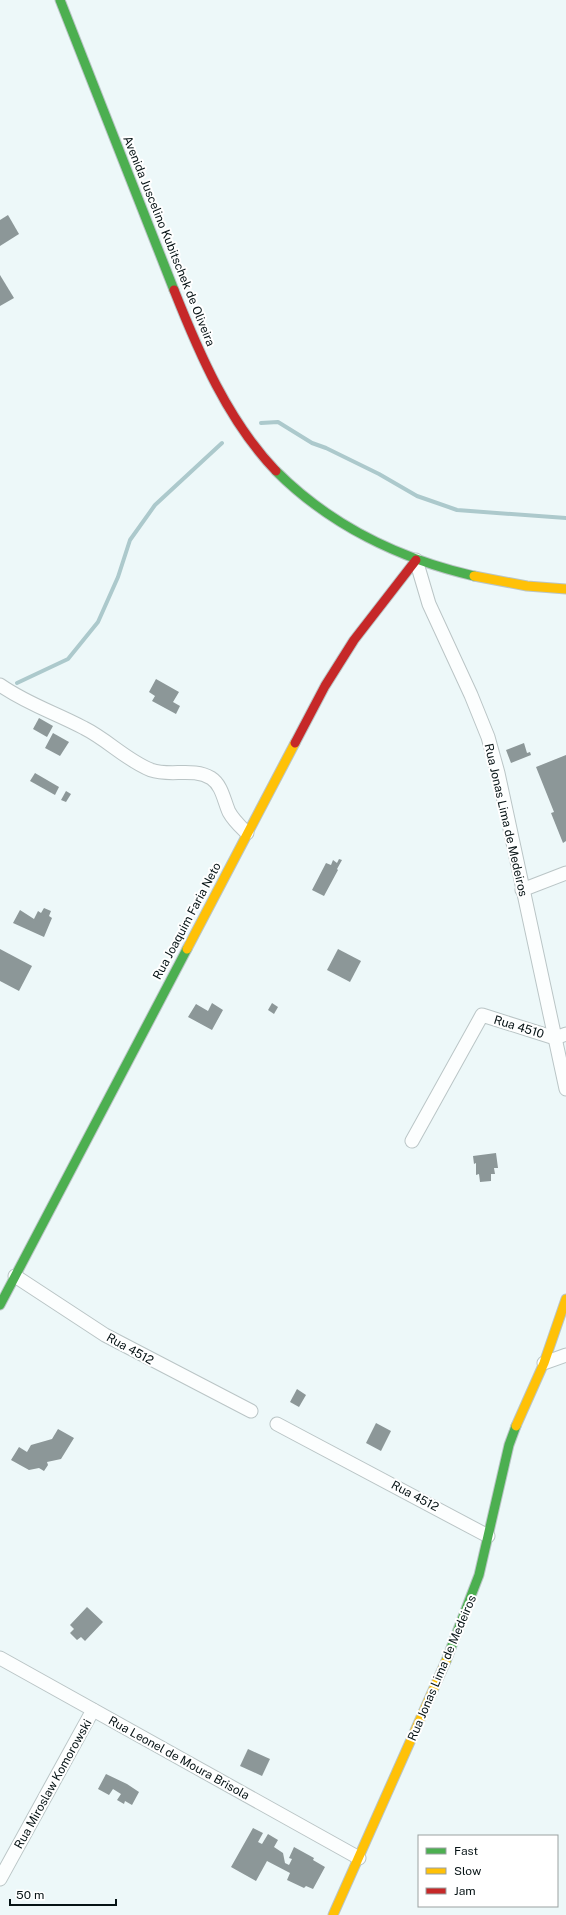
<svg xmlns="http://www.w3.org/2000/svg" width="566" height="1915" font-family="'Public Sans',sans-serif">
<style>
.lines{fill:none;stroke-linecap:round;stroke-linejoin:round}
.stream{stroke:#acc9cc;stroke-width:4}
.building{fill:#8c9798}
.street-casing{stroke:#bac5c6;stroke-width:15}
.fast-casing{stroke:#bac5c6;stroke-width:11}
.slow-casing{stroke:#bac5c6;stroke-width:11}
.jam-casing{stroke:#bac5c6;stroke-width:11}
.street{stroke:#fcfefe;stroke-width:13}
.fast{stroke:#4caf50;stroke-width:9}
.slow{stroke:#ffc107;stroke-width:9}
.jam{stroke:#c62828;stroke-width:9}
.labels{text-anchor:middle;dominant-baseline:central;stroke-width:4;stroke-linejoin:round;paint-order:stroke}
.street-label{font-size:12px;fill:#061315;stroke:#fff}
</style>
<rect width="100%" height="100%" fill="#edf8f9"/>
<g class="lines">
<g class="stream">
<polyline points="261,423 278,422 312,443 326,448 379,474 417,496 457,510 566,518"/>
<polyline points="17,683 68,659 98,622 118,577 130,540 155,505 222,443"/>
</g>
</g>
<g class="building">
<polygon points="8,215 19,234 0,246 0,220"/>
<polygon points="0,275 14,298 0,306"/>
<polygon points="156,679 179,692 173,702 180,706 176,714 152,701 155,696 149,692"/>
<polygon points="39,718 53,726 47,737 33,729"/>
<polygon points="53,733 69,742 60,756 45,748"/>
<polygon points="524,743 527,753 530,752 531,755 511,763 506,750"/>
<polygon points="566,755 566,841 563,843 551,813 554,812 536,767"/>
<polygon points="35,773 59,787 55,795 30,781"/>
<polygon points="66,791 71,794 66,802 61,800"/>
<polygon points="339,859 342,860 337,869 338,870 324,896 312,890 326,863 331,865 333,860 337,863"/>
<polygon points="44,908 51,911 49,916 52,918 44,937 13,923 20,910 34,919 38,911 41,913"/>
<polygon points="0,949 32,966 19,991 0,981"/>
<polygon points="338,949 361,961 350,982 327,970"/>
<polygon points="212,1003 223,1010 212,1030 188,1017 196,1004 208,1011"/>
<polygon points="272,1003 278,1007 274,1014 268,1010"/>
<polygon points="496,1153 498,1168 494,1168 495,1174 491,1174 491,1181 480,1182 479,1174 476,1175 476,1163 474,1164 473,1156"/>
<polygon points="297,1389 306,1395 299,1407 290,1402"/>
<polygon points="376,1423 391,1431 381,1451 366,1443"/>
<polygon points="58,1429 74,1438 61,1459 47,1462 48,1465 44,1471 39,1468 29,1470 11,1460 19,1447 27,1452 31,1445 52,1439"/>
<polygon points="87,1607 103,1622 85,1641 81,1637 77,1640 70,1633 74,1629 70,1625"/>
<polygon points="248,1749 270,1759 262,1776 240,1766"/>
<polygon points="106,1774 127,1784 139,1792 132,1805 125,1801 124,1804 117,1800 121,1794 113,1789 109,1795 98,1789"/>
<polygon points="253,1828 263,1833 258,1842 262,1844 268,1834 278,1840 274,1847 283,1853 285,1863 289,1865 292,1859 289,1858 294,1847 314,1858 313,1860 325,1867 313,1889 306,1886 304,1888 287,1880 290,1873 267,1861 256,1881 231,1867"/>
</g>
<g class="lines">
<defs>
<g id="street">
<polyline points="416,560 429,604 471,695 488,737 498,773 566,1089"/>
<path d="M0,685c29,20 54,27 84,43 24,12 42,32 67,42 19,7 42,-3 60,8 11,7 13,23 18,34 5,9 11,14 18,21"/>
<polyline points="522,890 566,873"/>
<polyline points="412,1141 482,1015 555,1038 566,1034"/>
<polyline points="15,1276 105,1335 251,1411"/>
<polyline points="544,1363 566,1355"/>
<polyline points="277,1424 488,1536"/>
<polyline points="0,1658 359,1858"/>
<polyline points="0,1879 93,1710"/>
</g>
<g id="fast">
<polyline points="60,0 174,290"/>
<path d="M276,471c54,54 124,88 198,105"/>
<polyline points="0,1305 187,949"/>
<polyline points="446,1661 479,1575 509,1445 516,1426"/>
</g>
<g id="slow">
<polyline points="474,576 527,586 566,589"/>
<polyline points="187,949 295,743"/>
<polyline points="516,1426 544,1363 566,1299"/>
<polyline points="333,1915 446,1661"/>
</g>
<g id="jam">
<path d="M174,290c25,63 54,131 102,181"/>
<polyline points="295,743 325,686 354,640 416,560"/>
</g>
</defs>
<use href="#street" class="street-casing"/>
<use href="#fast" class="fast-casing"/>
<use href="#slow" class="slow-casing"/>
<use href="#jam" class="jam-casing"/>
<use href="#street" class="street"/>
<use href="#fast" class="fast"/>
<use href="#slow" class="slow"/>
<use href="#jam" class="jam"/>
</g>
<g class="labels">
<g class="street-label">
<text transform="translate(169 241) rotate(68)">Avenida Juscelino Kubitschek de Oliveira</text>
<text transform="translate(506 820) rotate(77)">Rua Jonas Lima de Medeiros</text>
<text transform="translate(187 921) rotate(-62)">Rua Joaquim Faria Neto</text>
<text transform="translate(519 1027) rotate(17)">Rua 4510</text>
<text transform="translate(130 1349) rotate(29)">Rua 4512</text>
<text transform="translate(415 1496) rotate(28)">Rua 4512</text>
<text transform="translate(442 1668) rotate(-67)">Rua Jonas Lima de Medeiros</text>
<text transform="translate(179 1758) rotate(29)">Rua Leonel de Moura Brisola</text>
<text transform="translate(53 1784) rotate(-61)">Rua Miroslaw Komorowski</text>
</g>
</g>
<rect x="418" y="1835" width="140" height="72" fill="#ffffff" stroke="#9ba1a1"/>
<rect x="426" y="1848" width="20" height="6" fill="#4caf50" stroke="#9ba1a1"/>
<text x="454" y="1855" font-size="12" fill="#061315">Fast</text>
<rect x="426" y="1868" width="20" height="6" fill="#ffc107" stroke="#9ba1a1"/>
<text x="454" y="1875" font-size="12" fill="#061315">Slow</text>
<rect x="426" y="1888" width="20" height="6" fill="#c62828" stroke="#9ba1a1"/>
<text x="454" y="1895" font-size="12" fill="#061315">Jam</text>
<path d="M10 1899v6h106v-6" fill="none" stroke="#061315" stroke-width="2"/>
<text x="16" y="1899" font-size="12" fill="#061315" stroke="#ffffff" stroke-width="3" paint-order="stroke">50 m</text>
</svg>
